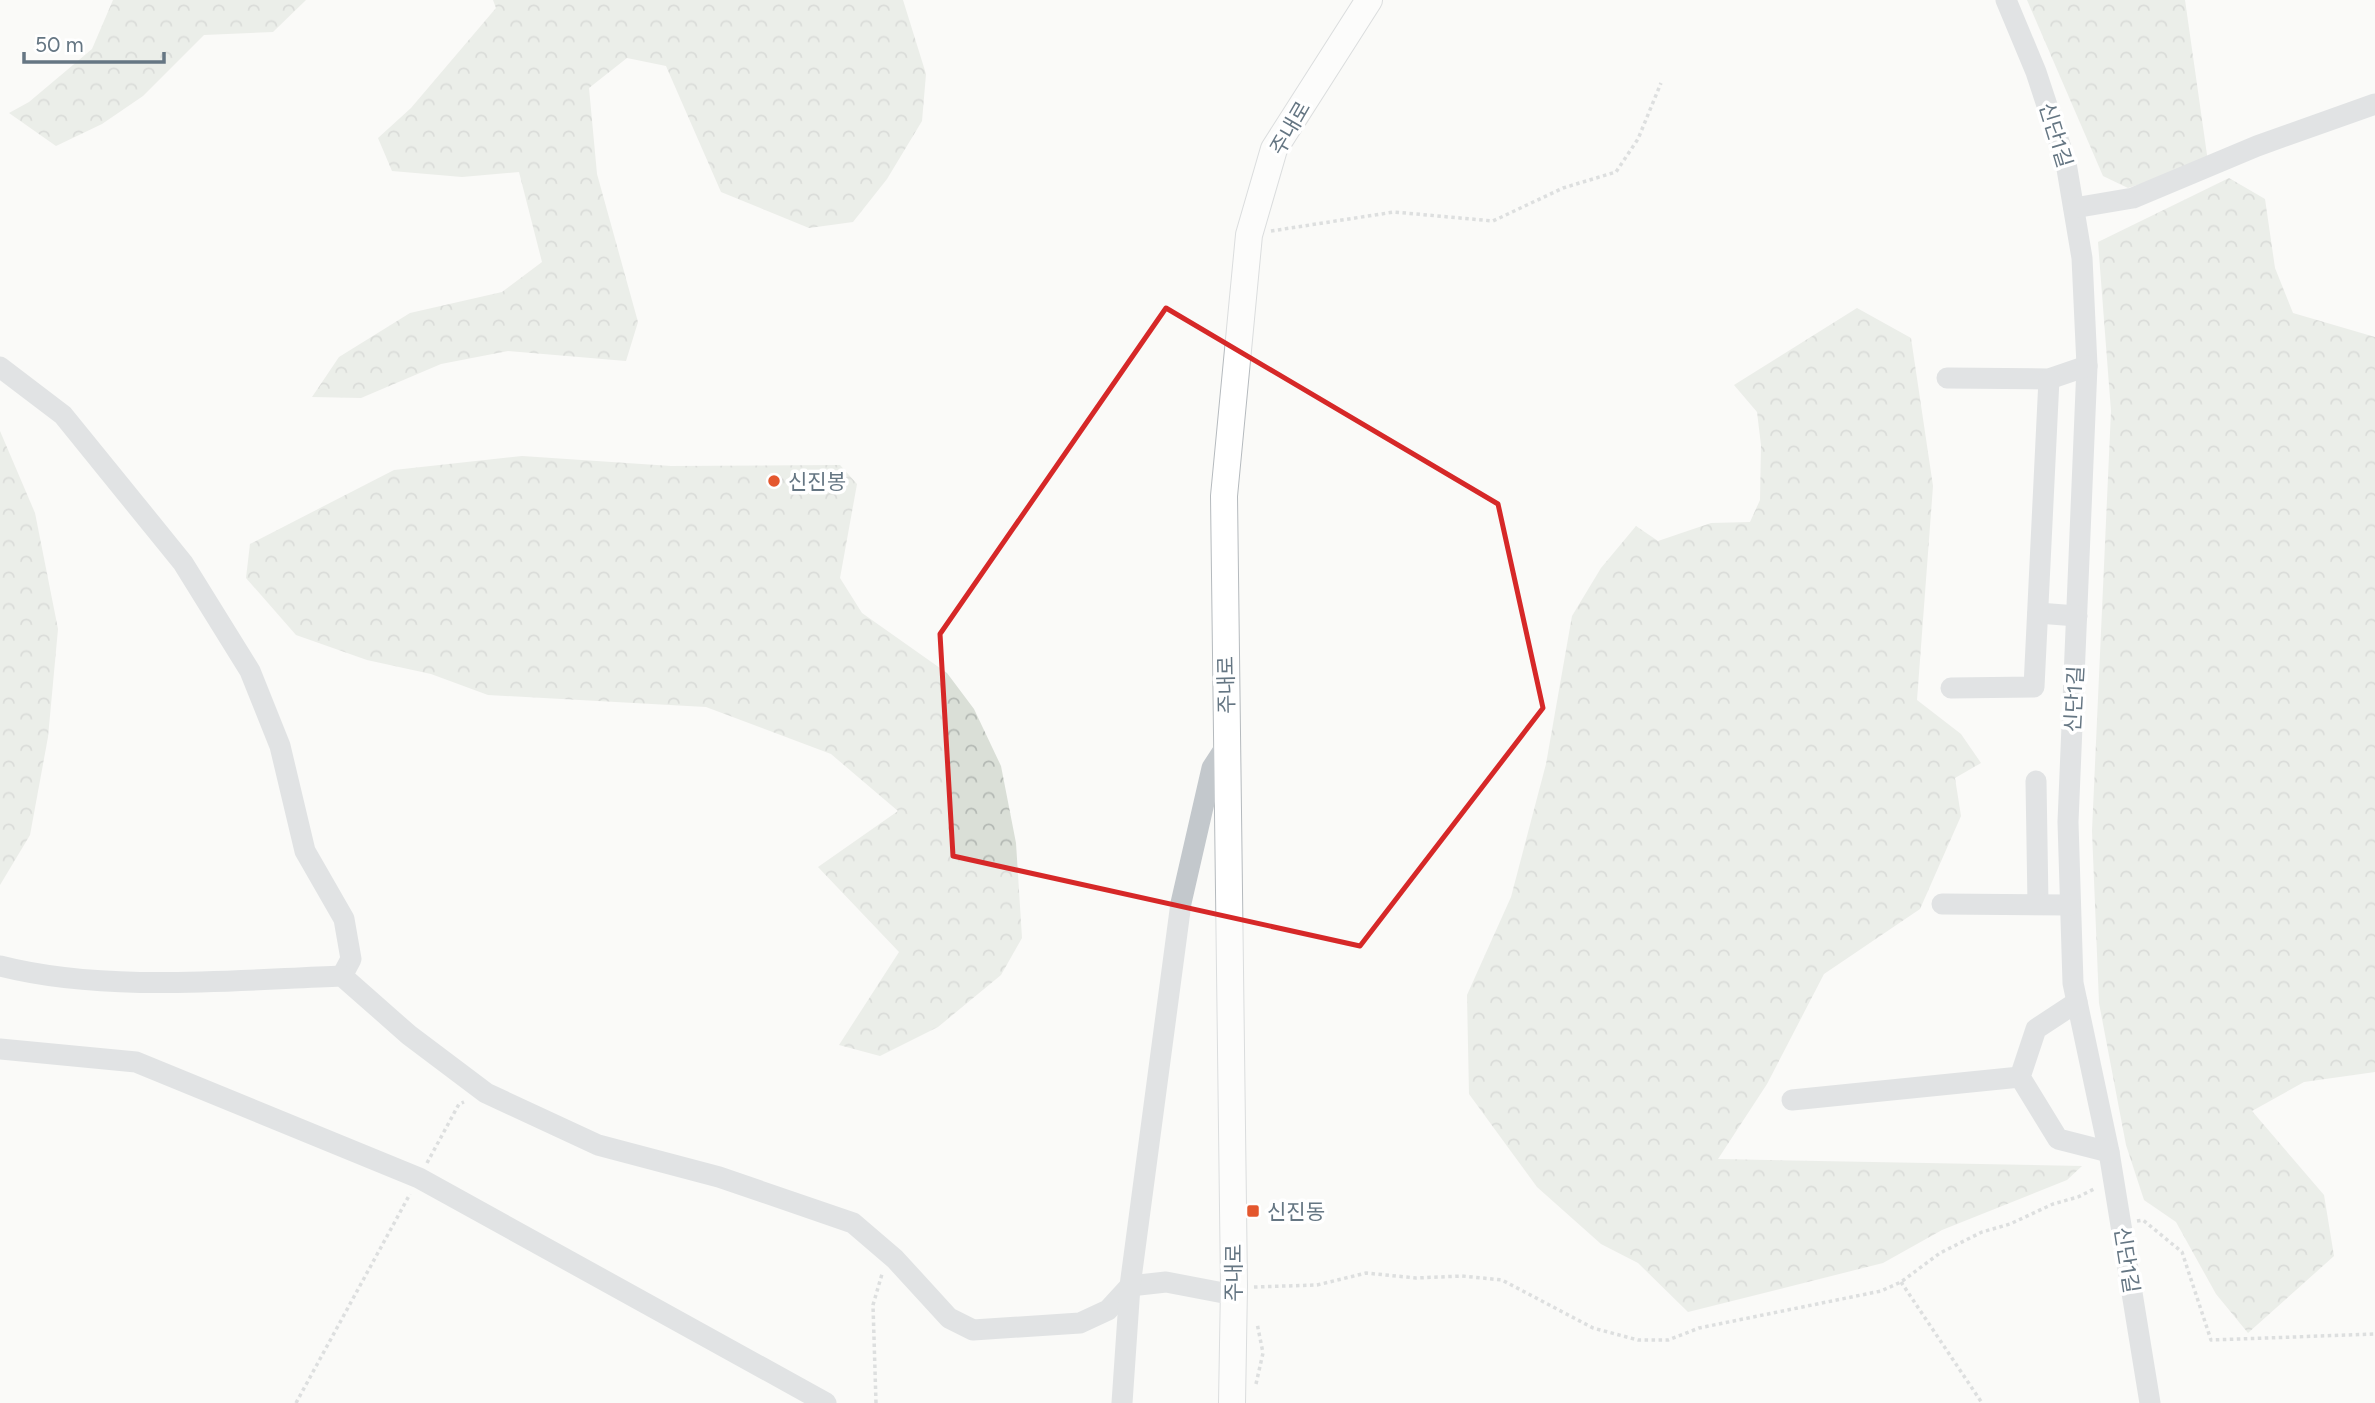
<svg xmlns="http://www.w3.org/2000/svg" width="2375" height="1403" font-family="Figtree,'Noto Sans KR',sans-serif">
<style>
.forest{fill:url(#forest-crowns)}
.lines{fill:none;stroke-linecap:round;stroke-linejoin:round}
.major-casing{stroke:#b5babe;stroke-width:28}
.path{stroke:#bbbfc2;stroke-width:3.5;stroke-dasharray:3.5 3.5;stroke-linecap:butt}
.minor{stroke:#c3c8cc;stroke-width:21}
.major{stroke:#fff;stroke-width:26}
.marked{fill:none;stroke:#d62828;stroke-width:5;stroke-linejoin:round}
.poi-dot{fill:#e4572e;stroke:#fff;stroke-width:2.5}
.labels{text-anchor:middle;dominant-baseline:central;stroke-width:7;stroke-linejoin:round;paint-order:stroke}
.street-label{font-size:21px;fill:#657683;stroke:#fff}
.poi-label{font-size:21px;fill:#657683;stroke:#fff;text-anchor:start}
</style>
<defs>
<pattern id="forest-crowns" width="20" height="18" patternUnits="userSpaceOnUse" patternTransform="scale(1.75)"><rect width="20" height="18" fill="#dadfd7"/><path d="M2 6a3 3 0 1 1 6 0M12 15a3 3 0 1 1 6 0" fill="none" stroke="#b4b9b4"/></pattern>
</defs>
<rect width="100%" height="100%" fill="#fafaf8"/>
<g class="forest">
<polygon points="113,0 306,0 273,32 204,35 143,96 102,124 56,146 9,113 29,102 92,49"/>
<polygon points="493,0 903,0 926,74 922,121 887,179 853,222 809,228 721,192 666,66 627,58 589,88 597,174 638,322 626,361 508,351 441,364 361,398 312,397 339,357 410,313 502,292 542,262 519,172 462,177 392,171 378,138 411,108 496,8"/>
<polygon points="2027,0 2185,0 2208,162 2128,188 2103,176"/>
<polygon points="2229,178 2265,199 2275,268 2293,313 2375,337 2375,1072 2304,1082 2252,1111 2324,1195 2334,1256 2248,1333 2216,1294 2176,1222 2144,1200 2126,1145 2099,1003 2092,831 2111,411 2098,242"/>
<polygon points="1857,308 1911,338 1933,486 1917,700 1961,734 1981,763 1955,778 1961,816 1920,909 1824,974 1767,1084 1718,1159 2082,1166 2067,1180 1942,1230 1883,1263 1688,1312 1638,1263 1601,1244 1537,1187 1469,1094 1467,995 1511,897 1546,764 1572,616 1601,568 1636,526 1658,541 1711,523 1750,522 1760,500 1761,445 1757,412 1734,385"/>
<polygon points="0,431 35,513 58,629 48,737 30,835 0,885"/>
<polygon points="522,456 671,466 840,465 857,484 840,578 862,613 947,673 974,709 1001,766 1016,843 1022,938 1001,975 938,1027 880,1056 839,1045 899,952 818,867 898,811 831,754 706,707 488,695 431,674 367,660 296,635 246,578 250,544 394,470"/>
</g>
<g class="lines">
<defs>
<polyline id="major" points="1232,1403 1234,1286 1224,496 1249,235 1274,149 1369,0"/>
</defs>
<use href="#major" class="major-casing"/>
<g class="path">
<polyline points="1271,231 1394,212 1493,221 1563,188 1616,172 1638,139 1661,83"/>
<polyline points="427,1163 459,1104 464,1102"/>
<polyline points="2137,1221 2143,1220 2182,1252 2211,1340 2375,1334"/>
<polyline points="1901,1282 1982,1403"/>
<polyline points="1254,1287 1317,1285 1366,1273 1416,1278 1462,1276 1502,1280 1593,1328 1638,1340 1668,1340 1699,1328 1881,1291 1901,1282 1940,1253 1982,1232 2010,1224 2053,1204 2078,1197 2096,1188"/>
<polyline points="1256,1384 1263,1353 1257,1323"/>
<polyline points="296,1403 410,1194"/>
<polyline points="876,1403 873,1305 882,1274"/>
</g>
<g class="minor">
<polyline points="2006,0 2036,72 2066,163 2082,258 2087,366 2068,822 2073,983 2109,1152 2150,1403"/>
<polyline points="2074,208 2133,198 2257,146 2375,104"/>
<polyline points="0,367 63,415 183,563 250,671 280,746 305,851 344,919 351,959 342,976"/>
<polyline points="1947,378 2049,379 2087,366"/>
<polyline points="2038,613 2077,616"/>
<polyline points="1951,688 2034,687 2049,379"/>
<polyline points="2036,781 2038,904"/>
<polyline points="1942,904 2070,905"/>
<path d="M0,966c105,27 234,14 342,10l67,59 77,58 112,52 121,32 134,46 42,36 54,59 24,12 107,-7 28,-13 22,-24 36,-4 68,13"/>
<polyline points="2077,1002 2036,1029 2020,1077 2058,1139 2109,1152"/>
<polyline points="0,1049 136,1062 419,1178 826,1403"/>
<polyline points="1792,1100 2020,1077"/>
<polyline points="1122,1403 1130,1286 1181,903 1212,768 1227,745"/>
</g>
<use href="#major" class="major"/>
</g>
<path d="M0 0H2375V1403H0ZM1166,308l332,196 45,204 -183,238 -407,-90 -13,-222z" fill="#fafaf8" fill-opacity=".55" fill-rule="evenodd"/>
<path class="marked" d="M1166,308l332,196 45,204 -183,238 -407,-90 -13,-222z"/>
<g class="poi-dot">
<circle cx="774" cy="481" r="7"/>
<rect x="1246" y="1204" width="14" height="14" rx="3.5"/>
</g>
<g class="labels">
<g class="street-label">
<text transform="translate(1290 128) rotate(-60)">주내로</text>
<text transform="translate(2056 135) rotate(73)">신단1길</text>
<text transform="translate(1226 685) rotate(-91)">주내로</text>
<text transform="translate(2074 699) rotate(-87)">신단1길</text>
<text transform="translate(2127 1260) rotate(81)">신단1길</text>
<text transform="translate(1233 1273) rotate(-90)">주내로</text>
</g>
<g class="poi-label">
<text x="788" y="481">신진봉</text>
<text x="1267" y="1211">신진동</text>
</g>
</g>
<path d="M24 52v10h140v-10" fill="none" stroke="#657683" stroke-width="3.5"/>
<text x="35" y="52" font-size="21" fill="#657683" stroke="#ffffff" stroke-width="5" paint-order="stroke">50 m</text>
</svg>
